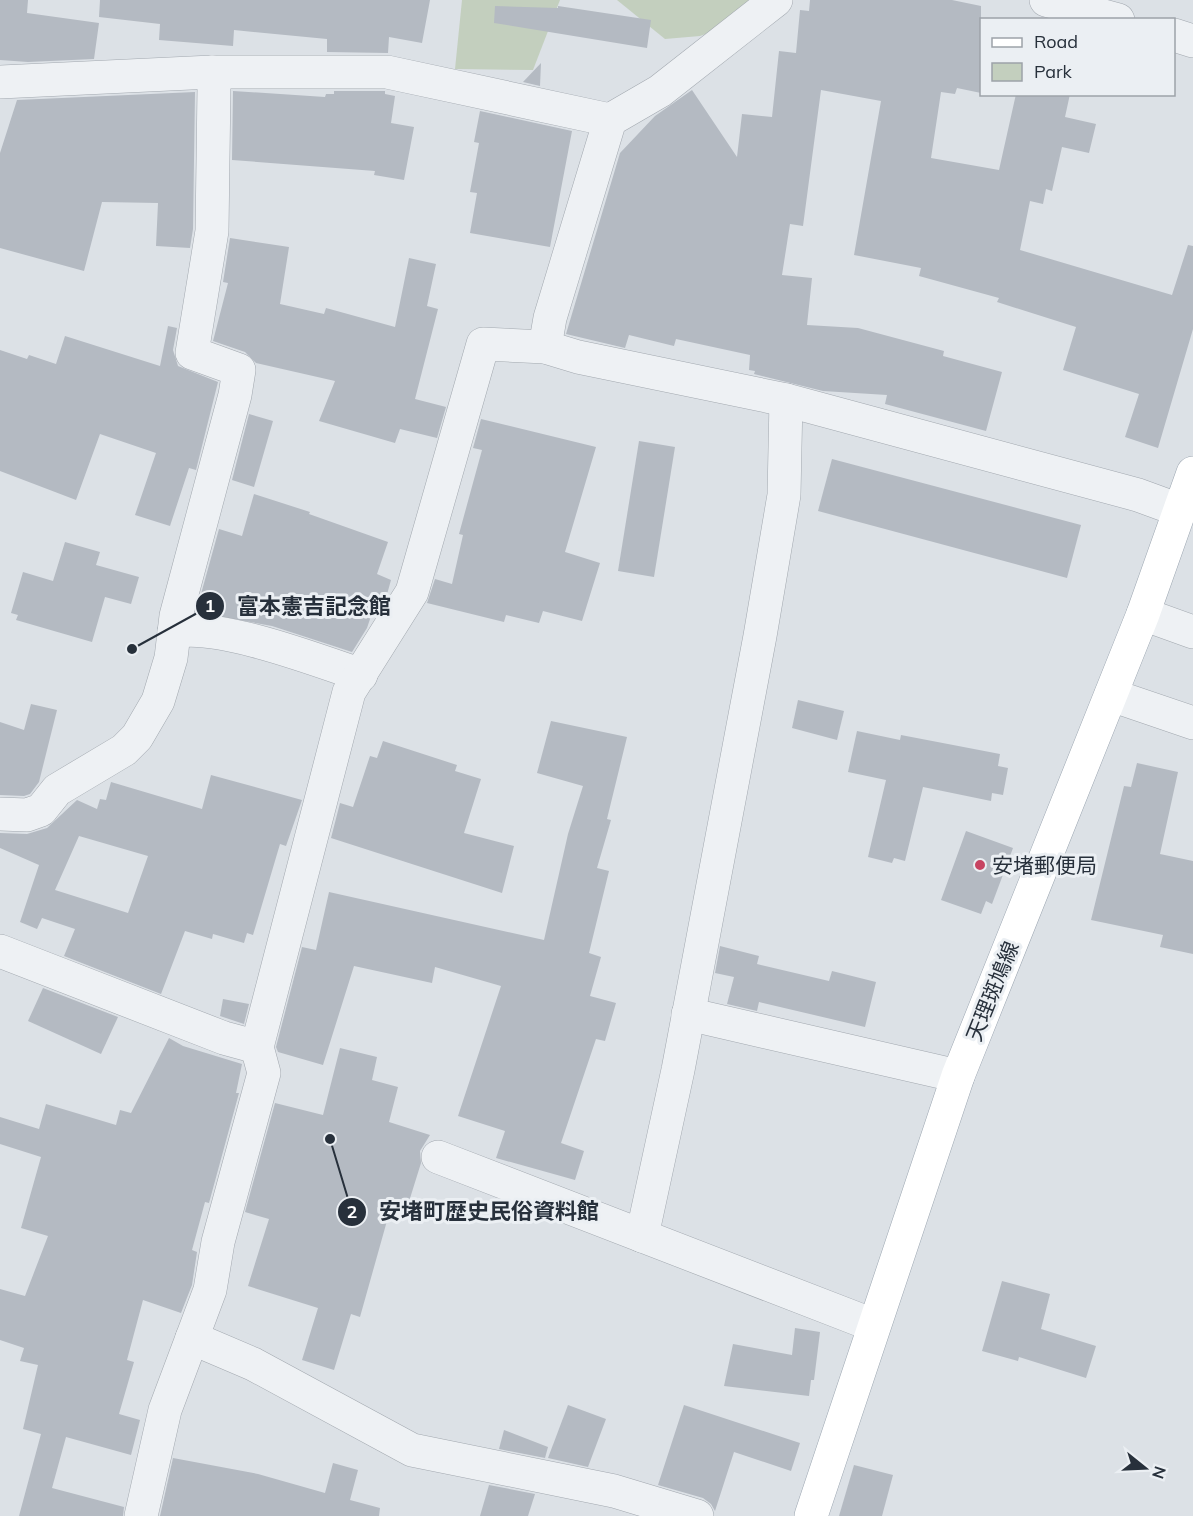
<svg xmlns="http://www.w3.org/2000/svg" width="1193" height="1516" font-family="Mulish,'Noto Sans JP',sans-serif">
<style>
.green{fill:#c3cfbe}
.building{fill:#b4bac2;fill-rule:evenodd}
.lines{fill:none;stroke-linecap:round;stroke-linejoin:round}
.minor-casing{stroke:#a2a8af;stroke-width:34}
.major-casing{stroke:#9ca6b1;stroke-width:34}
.minor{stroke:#eef1f4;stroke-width:33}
.major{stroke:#fff;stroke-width:33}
.poi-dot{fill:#c74462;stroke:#ebeff3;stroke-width:2}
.labels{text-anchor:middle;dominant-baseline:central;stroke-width:6;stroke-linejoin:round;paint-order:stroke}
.poi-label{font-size:21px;fill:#27303b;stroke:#ebeff3;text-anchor:start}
.street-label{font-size:21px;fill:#27303b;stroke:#ebeff3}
.leader{fill:none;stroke:#27303b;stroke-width:2}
.callout-dot{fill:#27303b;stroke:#ebeff3;stroke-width:2}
.mark-label{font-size:18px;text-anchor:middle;font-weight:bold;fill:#fff}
.callout-label{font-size:22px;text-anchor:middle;font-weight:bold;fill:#27303b;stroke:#ebeff3;stroke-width:6;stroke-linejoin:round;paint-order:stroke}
</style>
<rect width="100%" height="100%" fill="#dce1e6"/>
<g class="green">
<polygon points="462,0 560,0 533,70 455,69"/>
<polygon points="617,0 755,0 739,22 700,36 665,39"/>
</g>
<g class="building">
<polygon points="0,0 28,0 27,13 99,23 94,59 28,62 0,60"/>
<polygon points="100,0 430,0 422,43 389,37 388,53 327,52 327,39 234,30 233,46 159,40 160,24 99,17"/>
<polygon points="810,0 952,0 981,6 981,93 957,88 955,94 941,92 931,158 999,170 1016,94 1070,94 1065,117 1096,124 1089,153 1062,147 1052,191 1046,189 1043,204 1030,201 1020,250 1172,295 1188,245 1193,246 1193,329 1158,448 1125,437 1139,394 1063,370 1076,327 997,302 999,298 919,276 921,268 854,255 881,101 821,90 803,226 790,224 782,275 812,278 807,325 858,328 944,351 943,356 1002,372 986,431 885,404 887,395 823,391 754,374 755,371 749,370 750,355 676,339 674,346 629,335 625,348 566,334 620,153 655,116 692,90 737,157 742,114 772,117 779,51 796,53 800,10 809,11"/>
<polygon points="495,6 558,8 558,6 651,20 647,48 494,23"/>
<polygon points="541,63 540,86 523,82"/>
<polygon points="233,91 325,97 326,94 334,94 334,91 385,91 385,94 395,96 391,123 414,127 404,180 374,175 375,171 232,160"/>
<polygon points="195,92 193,229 190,248 156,246 158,203 102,202 84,271 0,248 0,153 17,100"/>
<polygon points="480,111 572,131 550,247 470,233 477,193 470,192 479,143 474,142"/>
<polygon points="230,238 289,247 280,304 324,314 326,308 395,327 409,258 436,264 427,306 438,309 415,399 446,407 437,438 400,429 395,443 319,421 335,381 256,363 245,352 213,341 228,283 223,282"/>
<polygon points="168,326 177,328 173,350 178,366 218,382 196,470 189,468 170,526 135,515 156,453 100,434 76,500 0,471 0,350 27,359 29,355 56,364 65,336 160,366"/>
<polygon points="249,414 273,421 254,487 232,480"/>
<polygon points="481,419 596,447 565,552 600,563 582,621 543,611 539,623 506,615 504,622 427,603 435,579 452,584 463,535 459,534 482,450 473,448"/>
<polygon points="639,441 675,447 654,577 618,571"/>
<polygon points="832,459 1081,525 1067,578 818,511"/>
<polygon points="254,494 310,512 309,514 388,542 377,574 391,580 386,598 376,614 372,613 367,628 352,652 272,626 196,612 219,529 242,536"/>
<polygon points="65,542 100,552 96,565 139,577 131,604 105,597 92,642 16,620 18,615 11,613 23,572 53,581"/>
<polygon points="798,700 844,711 837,740 792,728"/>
<polygon points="31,704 57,710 39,782 30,794 24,796 0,795 0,722 24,730"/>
<polygon points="551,721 627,737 607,819 611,820 597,868 609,871 589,953 601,957 590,996 616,1003 605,1041 596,1039 561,1143 584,1151 575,1180 496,1158 505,1131 458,1116 501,986 435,967 432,983 354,966 323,1065 278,1052 276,1047 302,947 316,950 329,892 544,940 568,834 583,786 537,773"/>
<polygon points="857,731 900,740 901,735 1000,754 998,766 1008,768 1003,795 992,793 991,801 923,787 905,861 894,858 892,863 868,857 886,780 848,772"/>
<polygon points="383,741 457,765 455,771 481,779 464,833 514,846 502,893 331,838 340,803 353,807 370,756 377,758"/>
<polygon points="1137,763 1178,772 1160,854 1193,861 1193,954 1160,947 1163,935 1091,920 1124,786 1131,787"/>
<path d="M211,775l91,25 -16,46 -6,-2 -27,91 -6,-2 -3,10 -31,-9 -1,5 -27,-8 -24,63 -97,-38 11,-27 -33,-11 -5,11 -17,-7 19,-57 -39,-17v-15l27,1 20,-6 30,-28 20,9 3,-10 6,1 5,-18 91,27zM79,836l69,20 -20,57 -73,-23z"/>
<polygon points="966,831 1013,848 992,904 986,901 981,914 941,900"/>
<polygon points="720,946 759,956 757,964 829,981 832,971 876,982 865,1027 759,1002 757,1011 727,1004 734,977 715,973"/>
<polygon points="43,988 118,1017 101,1054 28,1021"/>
<polygon points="223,999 249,1004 244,1024 220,1016"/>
<polygon points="169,1038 183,1046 242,1064 236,1093 239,1093 209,1203 205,1202 192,1250 197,1252 192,1285 181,1313 143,1300 127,1360 134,1362 119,1414 140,1420 131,1455 66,1437 52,1488 124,1507 123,1516 19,1516 41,1434 23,1429 38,1365 20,1361 24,1348 0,1340 0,1289 25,1296 48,1236 21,1228 41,1157 0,1144 0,1117 39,1129 46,1104 116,1125 120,1110 131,1113"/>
<polygon points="340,1048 377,1057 372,1080 398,1087 389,1122 430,1135 420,1151 421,1163 407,1208 392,1203 360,1317 351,1314 334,1370 302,1360 318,1308 248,1286 269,1219 245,1212 275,1103 323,1115"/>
<polygon points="1002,1281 1050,1294 1041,1329 1096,1346 1086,1378 1019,1357 1018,1361 982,1351"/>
<polygon points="795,1328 820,1332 814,1380 811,1380 809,1396 724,1386 733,1344 792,1355"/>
<polygon points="568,1405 606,1419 588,1467 548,1458"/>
<polygon points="684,1405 800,1443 791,1471 734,1452 715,1511 711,1504 703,1498 658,1485"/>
<polygon points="504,1430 548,1447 545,1458 499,1449"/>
<polygon points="173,1458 258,1474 325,1493 333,1463 358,1470 350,1500 380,1508 379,1516 160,1516"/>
<polygon points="854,1465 893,1475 882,1516 839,1516"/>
<polygon points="489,1485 535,1494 528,1516 480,1516"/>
</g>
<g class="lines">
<defs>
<g id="minor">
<polyline points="1046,0 1118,20"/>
<polyline points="1174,35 1193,41"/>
<polyline points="0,82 212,72 387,72 610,120"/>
<polyline points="545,347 550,318 610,120 660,91 776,0"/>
<polyline points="1143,614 1193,632"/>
<path d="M174,632c43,-10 143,28 187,43"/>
<polyline points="1111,695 1193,723"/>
<polyline points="0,814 27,815 41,810 57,790 124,750 137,737 158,701 171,658 176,616 235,395 239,370 192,353 212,231 214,87 212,72"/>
<polyline points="0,951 224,1038 257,1047"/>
<polyline points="688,1014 958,1076"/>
<polyline points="438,1157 873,1325"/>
<polyline points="642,1236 678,1070 760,636 784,495 786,400 1138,495 1179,510"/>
<polyline points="192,1338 253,1364 412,1450 614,1491 697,1516"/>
<polyline points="141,1516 165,1410 210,1290 218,1242 264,1073 257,1047 349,692 412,592 483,344 545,347 578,357 786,400"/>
</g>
<polyline id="major" points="811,1516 958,1076 1143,614 1193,473"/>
</defs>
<use href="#minor" class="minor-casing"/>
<use href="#major" class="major-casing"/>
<use href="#minor" class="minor"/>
<use href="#major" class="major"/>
</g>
<circle class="poi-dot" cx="980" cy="865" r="6"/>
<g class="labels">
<g class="poi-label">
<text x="992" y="865">安堵郵便局</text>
</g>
<g class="street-label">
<text transform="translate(992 991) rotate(-68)">天理斑鳩線</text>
</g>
</g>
<path class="leader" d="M132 649L210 606M330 1139L352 1212"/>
<g class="callout-dot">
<circle cx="132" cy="649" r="6"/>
<circle cx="330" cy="1139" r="6"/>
<circle cx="210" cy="606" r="15"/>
<circle cx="352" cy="1212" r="15"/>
</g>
<g class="mark-label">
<text x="210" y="612">1</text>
<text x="352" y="1218">2</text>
</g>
<g class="callout-label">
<text x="314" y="614">富本憲吉記念館</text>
<text x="489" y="1219">安堵町歴史民俗資料館</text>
</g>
<rect x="980" y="18" width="195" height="78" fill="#ebeff3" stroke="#9da3a9" stroke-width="1.5"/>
<rect x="992" y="38" width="30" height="9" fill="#ffffff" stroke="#9da3a9" stroke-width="1.5"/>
<text x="1034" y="48" font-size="18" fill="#27303b">Road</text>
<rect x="992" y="63" width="30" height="18" fill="#c3cfbe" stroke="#9da3a9" stroke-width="1.5"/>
<text x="1034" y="78" font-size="18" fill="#27303b">Park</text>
<g transform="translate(1145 1468) rotate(108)" stroke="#ebeff3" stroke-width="4.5" paint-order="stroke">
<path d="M0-4.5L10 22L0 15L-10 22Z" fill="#27303b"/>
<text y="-9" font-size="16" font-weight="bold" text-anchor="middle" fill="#27303b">N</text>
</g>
</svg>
